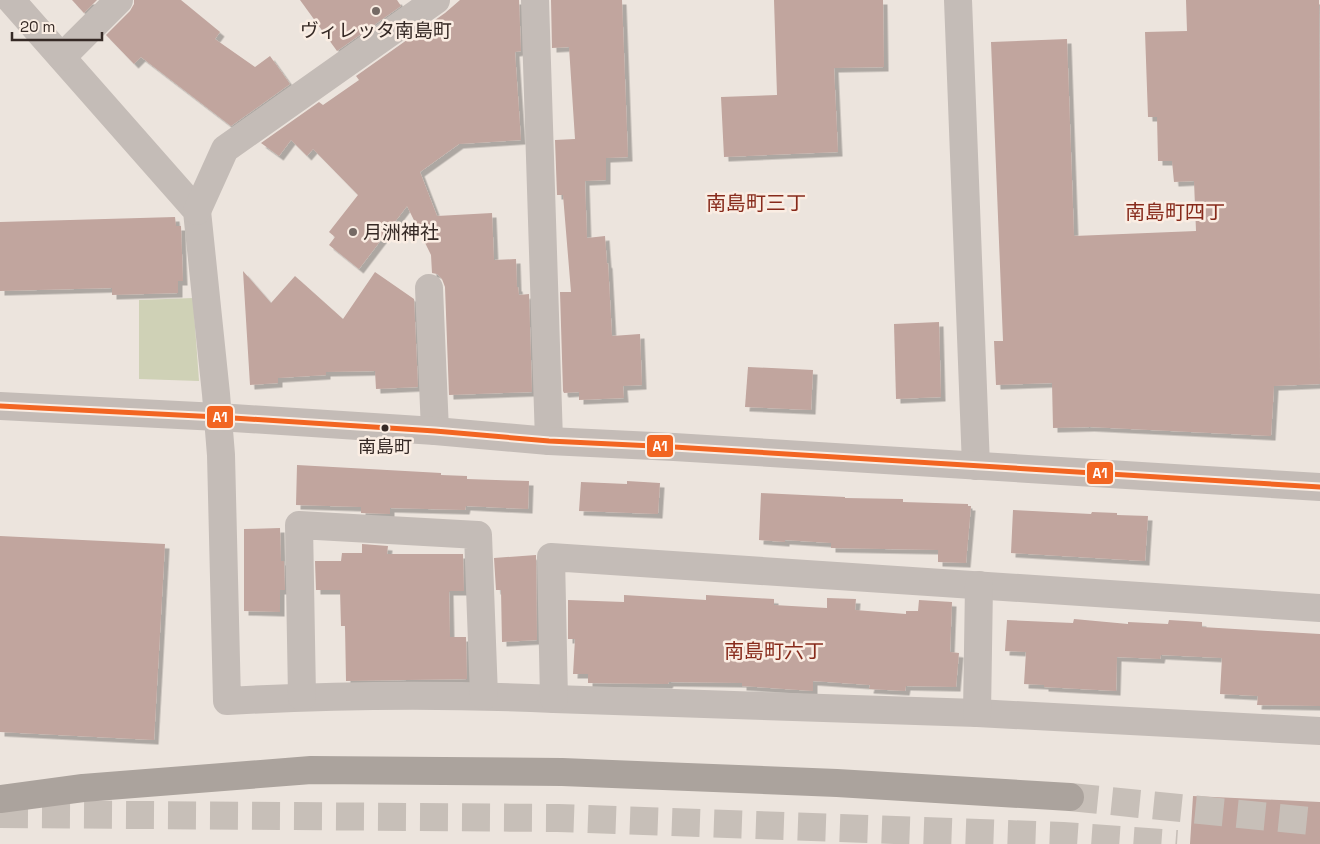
<svg xmlns="http://www.w3.org/2000/svg" width="1320" height="844" font-family="'Space Grotesk','Noto Sans JP',sans-serif">
<style>
.green{fill:#cfd1b6}
.building{fill:#c1a59e;filter:url(#shadow)}
.lines{fill:none;stroke-linecap:round;stroke-linejoin:round}
.highway-tunnel{stroke:#c7bfb8;stroke-width:28;stroke-dasharray:28 14;stroke-linecap:butt}
.minor{stroke:#c4bcb7;stroke-width:28}
.highway{stroke:#aba39d;stroke-width:28}
.bus-1-casing{stroke:#faede3;stroke-width:9}
.bus-1{stroke:#f26522;stroke-width:5}
.poi-dot{fill:#756a65;stroke:#faede3;stroke-width:2}
.bus-dot{fill:#352925;stroke:#faede3;stroke-width:2}
.labels{text-anchor:middle;dominant-baseline:central;stroke-width:5;stroke-linejoin:round;paint-order:stroke}
.bus-label{font-size:18px;fill:#352925;stroke:#faede3}
.poi-label{font-size:19px;fill:#352925;stroke:#faede3}
.neighbourhood-label{font-size:20px;fill:#872a1b;stroke:#faede3}
.line-badge{stroke:#faede3;stroke-width:2}
.badge-label{font-size:14px;text-anchor:middle;font-weight:bold;fill:#fff}
</style>
<defs>
<filter id="shadow"><feDropShadow dx="4.5" dy="4.5" stdDeviation="0" flood-color="#0004"/></filter>
</defs>
<rect width="100%" height="100%" fill="#ece4dd"/>
<polygon class="green" points="193,298 199,381 139,379 139,300"/>
<g class="building">
<polygon points="72,0 97,0 84,13"/>
<polygon points="134,0 181,0 220,32 215,39 255,67 270,56 290,84 231,126 141,57 134,64 106,35 130,11 134,4"/>
<polygon points="300,0 397,0 401,6 337,51"/>
<polygon points="460,0 519,0 521,51 515,52 521,140 459,144 420,172 437,216 492,213 494,260 516,259 517,287 518,287 519,295 529,294 532,392 449,395 445,287 442,279 437,274 432,273 431,255 407,206 359,269 329,245 335,237 329,232 358,195 313,149 307,156 291,140 279,156 261,143 319,102 323,105 359,80 356,76 445,13"/>
<polygon points="551,0 622,0 628,157 606,158 606,180 585,181 587,238 605,236 607,264 608,263 612,336 640,334 642,385 623,386 624,398 579,400 579,392 564,393 563,391 560,292 571,292 563,195 557,195 555,140 575,139 569,47 552,48"/>
<polygon points="774,0 883,0 884,67 834,68 838,152 724,157 721,97 777,95"/>
<polygon points="1186,0 1319,0 1320,384 1274,386 1271,436 1090,427 1053,428 1052,383 996,385 994,341 1003,341 991,42 1067,39 1074,236 1196,231 1194,181 1174,182 1172,161 1158,161 1157,117 1148,117 1145,32 1187,31"/>
<polygon points="175,217 176,226 181,226 183,281 178,281 178,293 112,295 112,288 0,291 0,222"/>
<polygon points="243,271 271,303 295,276 343,319 375,272 414,299 418,387 376,389 375,371 326,372 326,375 278,378 278,383 250,385"/>
<polygon points="939,322 941,397 896,399 894,324"/>
<polygon points="748,367 813,370 811,410 745,407"/>
<polygon points="297,465 441,473 441,475 467,476 467,479 529,481 528,509 466,506 465,510 390,508 390,514 361,513 361,507 296,505"/>
<polygon points="627,481 660,483 658,514 579,511 581,482 627,484"/>
<polygon points="761,493 845,497 845,498 903,499 903,502 968,504 968,506 971,506 966,563 938,562 938,550 831,548 831,543 785,540 785,542 759,540"/>
<polygon points="1013,510 1091,514 1092,512 1117,513 1117,515 1148,516 1145,561 1011,553"/>
<polygon points="280,528 281,561 284,561 285,590 280,590 280,612 244,611 244,529"/>
<polygon points="0,536 165,544 154,740 0,732"/>
<polygon points="362,544 388,546 387,554 463,554 464,591 449,591 450,637 466,637 467,679 346,681 345,626 341,626 340,590 316,590 315,561 341,561 342,553 362,553"/>
<polygon points="536,555 537,640 502,642 501,590 496,590 494,558"/>
<polygon points="624,595 706,600 706,595 774,599 774,605 827,608 827,598 856,599 855,610 906,614 906,611 918,611 919,600 952,602 950,652 959,653 956,687 906,686 905,691 869,689 870,685 813,681 813,691 742,686 742,683 669,682 668,684 588,683 588,674 573,674 575,639 568,639 568,600 624,602"/>
<polygon points="1074,619 1128,624 1128,622 1168,624 1169,620 1202,622 1202,627 1320,634 1320,706 1257,705 1258,696 1220,694 1222,658 1161,655 1160,659 1117,657 1116,691 1044,687 1044,685 1024,684 1026,652 1005,651 1007,620 1073,623"/>
<polygon points="1193,796 1320,802 1320,844 1190,844"/>
</g>
<g class="lines">
<g class="highway-tunnel">
<polyline points="1070,797 1320,822"/>
<polyline points="0,814 558,818 1063,836 1177,844"/>
</g>
<g class="minor">
<path d="M11,0l186,211 19,183 5,61 6,246c109,-6 218,-7 327,-2l423,14 343,18"/>
<polyline points="535,0 549,441"/>
<polyline points="958,0 976,466"/>
<polyline points="62,57 119,0"/>
<polyline points="197,211 225,149 436,0"/>
<polyline points="429,288 435,431"/>
<polyline points="0,406 218,417 435,431 549,441 674,447 1320,487"/>
<polyline points="302,697 299,525 478,535 484,696"/>
<polyline points="554,699 551,557 1320,608"/>
<polyline points="977,713 979,585"/>
</g>
<polyline class="highway" points="0,799 83,788 311,770 562,772 837,783 1070,797"/>
<defs>
<polyline id="bus-1" points="0,406 218,417 435,431 549,441 674,447 1320,487"/>
</defs>
<use href="#bus-1" class="bus-1-casing"/>
<use href="#bus-1" class="bus-1"/>
</g>
<g class="poi-dot">
<circle cx="376" cy="11" r="5"/>
<circle cx="353" cy="232" r="5"/>
</g>
<circle class="bus-dot" cx="385" cy="428" r="4.5"/>
<g class="labels">
<g class="bus-label">
<text x="385" y="446">南島町</text>
</g>
<g class="poi-label">
<text x="376" y="30">ヴィレッタ南島町</text>
<text x="363" y="232" text-anchor="start">月洲神社</text>
</g>
<g class="neighbourhood-label">
<text x="756" y="203">南島町三丁</text>
<text x="1175" y="212">南島町四丁</text>
<text x="774" y="651">南島町六丁</text>
</g>
</g>
<g class="line-badge">
<rect x="206" y="405" width="28" height="24" rx="5" fill="#f26522"/>
<rect x="646" y="434" width="28" height="24" rx="5" fill="#f26522"/>
<rect x="1086" y="461" width="28" height="24" rx="5" fill="#f26522"/>
</g>
<g class="badge-label">
<text x="220" y="422">A1</text>
<text x="660" y="451">A1</text>
<text x="1100" y="478">A1</text>
</g>
<path d="M12 32v8h90v-8" fill="none" stroke="#352925" stroke-width="2.5"/>
<text x="20" y="32" font-size="15" fill="#352925" stroke="#faede3" stroke-width="4" paint-order="stroke">20 m</text>
</svg>
